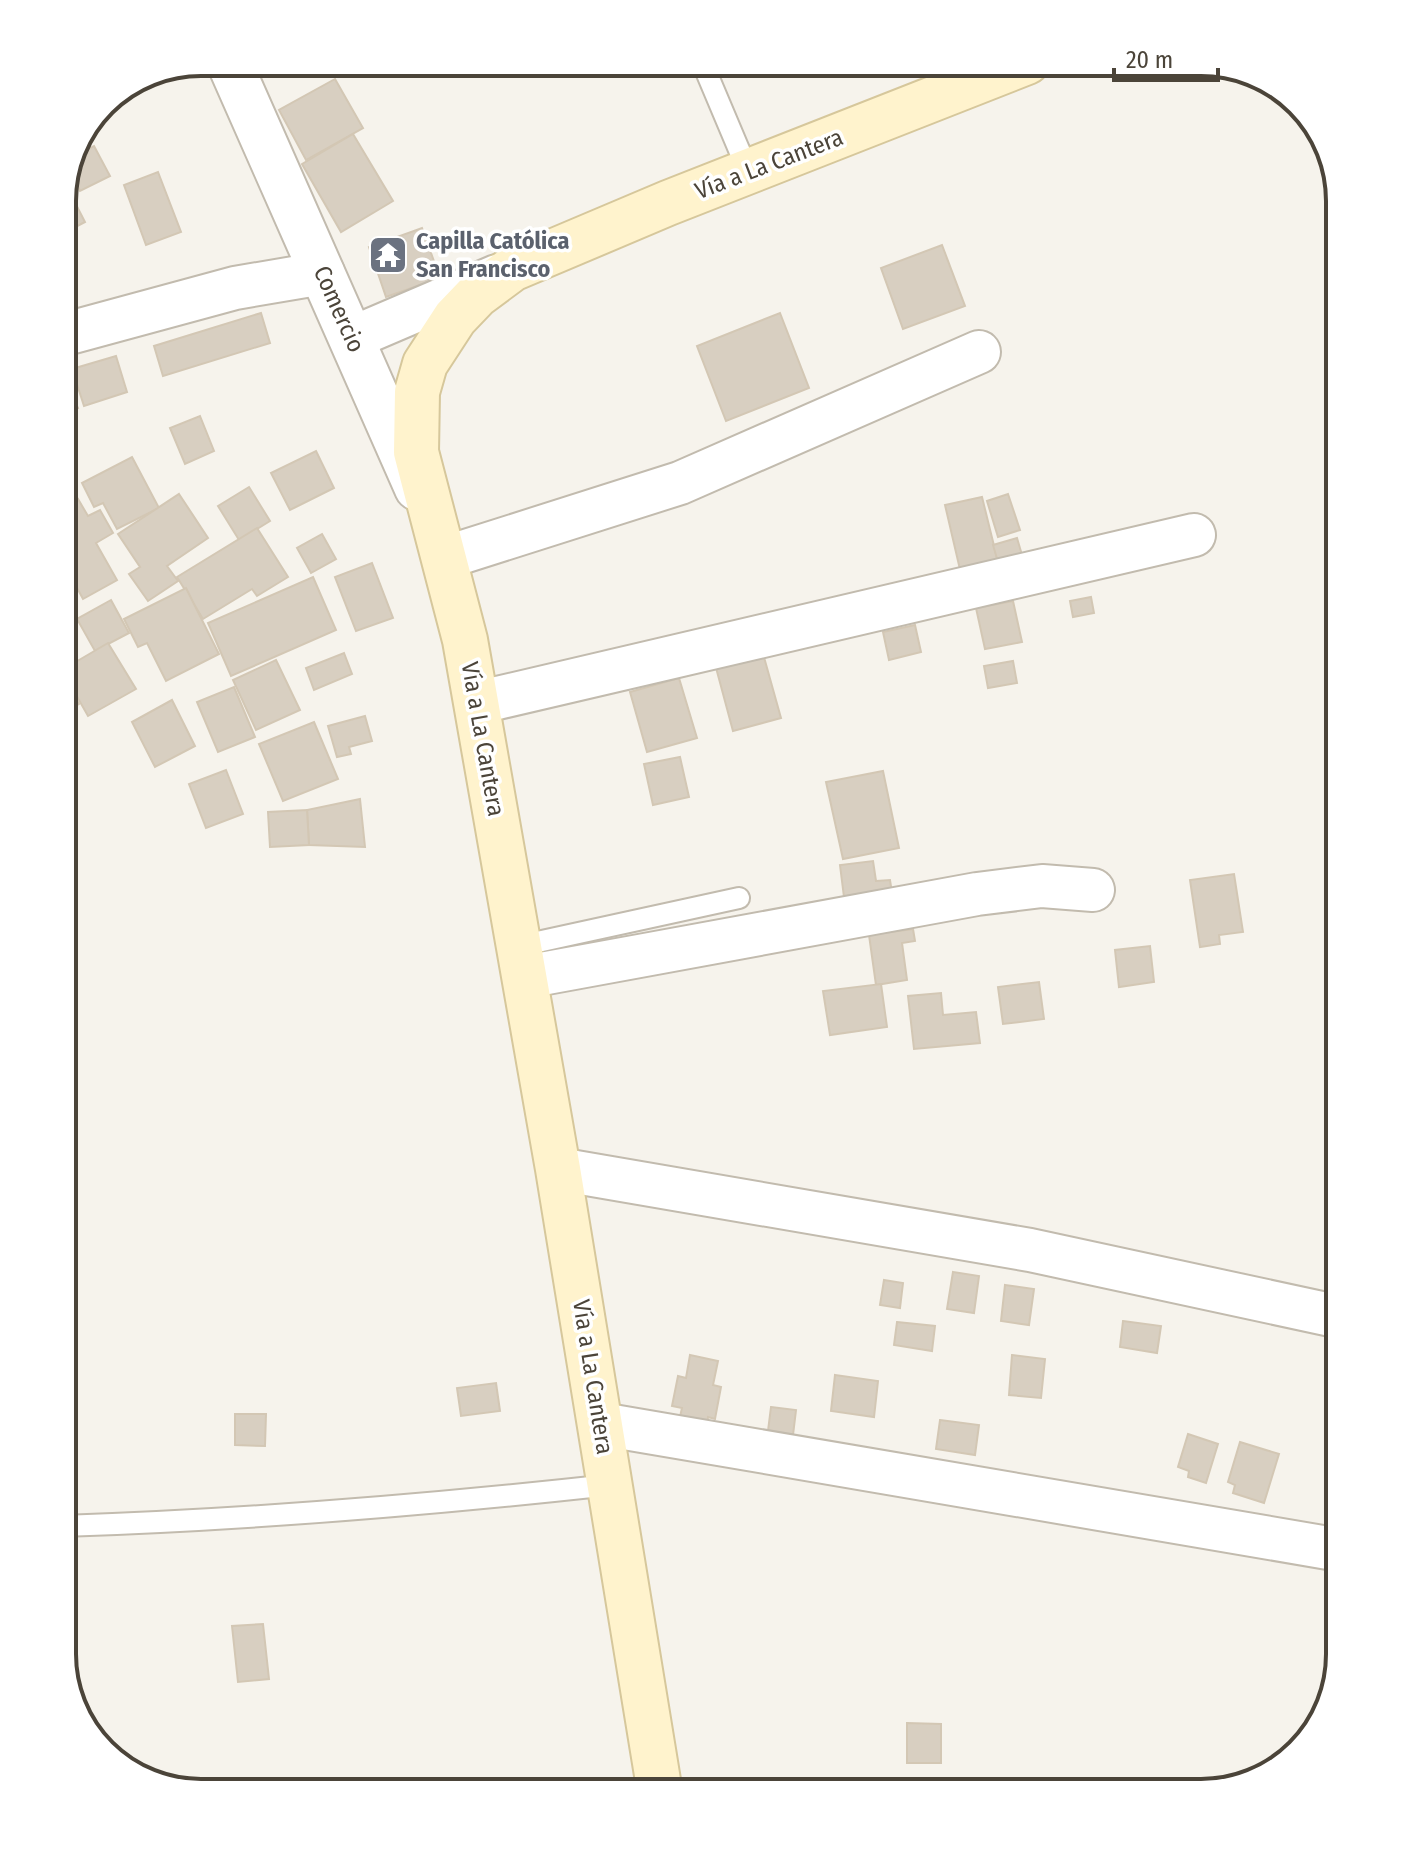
<svg xmlns="http://www.w3.org/2000/svg" width="1402" height="1855" font-family="'Fira Sans Condensed',sans-serif">
<style>
.building{fill:#d8cfc1;stroke:#d3c7b4;stroke-width:2}
.lines{fill:none;stroke-linecap:round;stroke-linejoin:round}
.service-casing{stroke:#c2bbae;stroke-width:24}
.minor-casing{stroke:#c2bbae;stroke-width:46}
.tertiary-casing{stroke:#c2bbae;stroke-width:48}
.secondary-casing{stroke:#d6c79b;stroke-width:48}
.service{stroke:#fff;stroke-width:20}
.minor{stroke:#fff;stroke-width:42}
.tertiary{stroke:#fff;stroke-width:44}
.secondary{stroke:#fff3cd;stroke-width:44}
.labels{text-anchor:middle;dominant-baseline:central;stroke-width:7;stroke-linejoin:round;paint-order:stroke}
.street-label{font-size:24px;fill:#4b4439;stroke:#fff}
.worship-label{font-size:24px;font-weight:bold;fill:#5b616d;stroke:#fff;text-anchor:start}
.rim{fill:none;stroke:#4b4439;stroke-width:4}
</style>
<rect width="100%" height="100%" fill="#f6f3ec"/>
<g class="building">
<polygon points="335,79 363,128 306,160 279,110"/>
<polygon points="353,134 393,201 341,232 302,164"/>
<polygon points="94,146 110,176 80,191 69,168 71,158"/>
<polygon points="158,172 181,232 146,245 124,185"/>
<polygon points="65,183 85,222 62,234 62,191"/>
<polygon points="422,228 440,278 386,297 369,247"/>
<polygon points="942,245 965,306 903,329 881,268"/>
<polygon points="261,313 270,343 163,376 154,346"/>
<polygon points="780,313 809,388 726,421 697,346"/>
<polygon points="116,356 127,392 84,406 72,369"/>
<polygon points="62,376 78,408 67,414 69,421 62,424"/>
<polygon points="200,416 214,451 185,464 170,428"/>
<polygon points="316,451 334,488 290,510 271,473"/>
<polygon points="132,457 159,508 117,529 103,503 94,507 82,483"/>
<polygon points="249,487 270,521 239,540 218,506"/>
<polygon points="179,494 208,538 167,566 178,581 148,601 129,574 140,567 118,534"/>
<polygon points="1008,494 1020,530 998,537 987,501"/>
<polygon points="62,497 67,506 78,499 88,516 100,510 113,533 96,543 117,580 83,599 76,586 62,591"/>
<polygon points="982,497 998,562 962,578 945,505"/>
<polygon points="257,528 288,577 257,596 252,589 203,619 177,577"/>
<polygon points="322,534 336,559 311,573 297,548"/>
<polygon points="1017,538 1022,555 998,562 993,545"/>
<polygon points="372,563 393,618 356,631 335,577"/>
<polygon points="313,577 336,630 231,676 208,623"/>
<polygon points="186,588 219,654 166,681 147,643 138,647 124,619"/>
<polygon points="1091,597 1094,613 1073,617 1070,601"/>
<polygon points="111,600 129,633 95,651 77,619"/>
<polygon points="1013,601 1022,642 985,649 976,608"/>
<polygon points="915,625 921,652 889,660 883,632"/>
<polygon points="108,643 136,689 88,716 62,670"/>
<polygon points="762,650 781,718 733,731 715,664"/>
<polygon points="344,653 352,674 314,690 306,668"/>
<polygon points="276,660 300,710 256,730 233,680"/>
<polygon points="1013,661 1017,683 988,688 984,666"/>
<polygon points="62,675 79,704 62,714"/>
<polygon points="679,678 697,738 647,752 630,692"/>
<polygon points="234,687 255,737 218,752 197,702"/>
<polygon points="172,700 195,746 155,767 132,722"/>
<polygon points="365,716 372,741 349,747 351,754 337,757 328,726"/>
<polygon points="314,722 338,779 283,801 259,744"/>
<polygon points="680,757 689,797 653,805 644,764"/>
<polygon points="226,770 243,814 206,828 189,784"/>
<polygon points="883,771 899,848 843,859 826,782"/>
<polygon points="360,799 365,847 309,845 307,810"/>
<polygon points="307,810 309,845 270,847 268,812"/>
<polygon points="873,861 876,881 890,880 893,899 845,905 840,865"/>
<polygon points="1234,874 1243,932 1219,935 1220,944 1200,947 1190,880"/>
<polygon points="913,929 915,941 902,943 907,980 876,985 869,935"/>
<polygon points="1150,946 1154,982 1119,987 1115,950"/>
<polygon points="1039,982 1044,1019 1003,1024 998,987"/>
<polygon points="881,984 887,1027 830,1035 823,991"/>
<polygon points="941,993 943,1015 976,1012 980,1043 914,1049 908,996"/>
<polygon points="953,1272 979,1276 974,1313 947,1309"/>
<polygon points="884,1280 903,1283 900,1308 880,1305"/>
<polygon points="1005,1285 1034,1289 1029,1325 1001,1321"/>
<polygon points="1123,1321 1161,1326 1157,1353 1120,1347"/>
<polygon points="897,1322 935,1326 932,1351 894,1345"/>
<polygon points="690,1355 718,1361 713,1385 721,1387 715,1419 708,1417 707,1426 679,1421 682,1408 672,1406 678,1376 686,1378"/>
<polygon points="1012,1355 1045,1359 1041,1398 1009,1395"/>
<polygon points="835,1375 878,1381 874,1417 831,1411"/>
<polygon points="496,1383 500,1411 461,1416 457,1388"/>
<polygon points="771,1407 796,1410 793,1435 768,1431"/>
<polygon points="235,1414 266,1414 265,1446 235,1445"/>
<polygon points="940,1420 979,1425 975,1455 936,1449"/>
<polygon points="1188,1434 1218,1444 1206,1483 1188,1477 1189,1471 1178,1467"/>
<polygon points="1240,1442 1279,1454 1264,1503 1233,1493 1235,1485 1228,1482"/>
<polygon points="263,1624 269,1679 238,1682 232,1626"/>
<polygon points="907,1723 941,1724 941,1763 907,1763"/>
</g>
<g class="lines">
<defs>
<g id="service">
<polyline points="702,62 748,171"/>
<polyline points="519,946 739,898"/>
<path d="M62,1526c184,-6 365,-21 548,-41"/>
</g>
<g id="minor">
<polyline points="73,332 235,288 323,273"/>
<polyline points="352,338 497,276"/>
<polyline points="444,558 680,483 979,352"/>
<polyline points="476,703 1194,535"/>
<polyline points="525,977 977,894 1042,886 1093,890"/>
<polyline points="558,1169 1030,1250 1340,1317"/>
<polyline points="601,1424 1340,1550"/>
</g>
<polyline id="tertiary" points="229,62 417,488"/>
<polyline id="secondary" points="660,1793 558,1169 465,640 416,452 417,392 425,364 455,318 477,295 512,269 668,203 1027,62"/>
</defs>
<use href="#service" class="service-casing"/>
<use href="#minor" class="minor-casing"/>
<use href="#tertiary" class="tertiary-casing"/>
<use href="#secondary" class="secondary-casing"/>
<use href="#service" class="service"/>
<use href="#minor" class="minor"/>
<use href="#tertiary" class="tertiary"/>
<use href="#secondary" class="secondary"/>
</g>
<defs>
<symbol id="temple-square" viewBox="-11 -11 22 22"><rect x="-9" y="-9" width="18" height="18" rx="4" fill="#6b7280" stroke="#fff"/><path d="M0-6L5-2H3V0L6.5 2.5H4V6H1.5V3h-3V6H-4V2.5H-6.5L-3 0V-2H-5Z" fill="#fff"/></symbol>
</defs>
<g fill-rule="evenodd">
<use href="#temple-square" x="366" y="233" width="44" height="44"/>
</g>
<g class="labels">
<g class="street-label">
<text transform="translate(769 164) rotate(-21)">Vía a La Cantera</text>
<text transform="translate(339 309) rotate(66)">Comercio</text>
<text transform="translate(483 739) rotate(80)">Vía a La Cantera</text>
<text transform="translate(593 1377) rotate(81)">Vía a La Cantera</text>
</g>
<g class="worship-label">
<text x="416" y="241">Capilla Católica<tspan x="416" dy="28">San Francisco</tspan></text>
</g>
</g>
<path d="M0 0H1402V1855H0ZM201 76H1201A125 125 0 0 1 1326 201V1654A125 125 0 0 1 1201 1779H201A125 125 0 0 1 76 1654V201A125 125 0 0 1 201 76Z" fill="#fff" fill-rule="evenodd"/>
<path class="rim" d="M201 76H1201A125 125 0 0 1 1326 201V1654A125 125 0 0 1 1201 1779H201A125 125 0 0 1 76 1654V201A125 125 0 0 1 201 76Z"/>
<path d="M1114 68v12h104v-12" fill="none" stroke="#4b4439" stroke-width="4"/>
<text x="1126" y="68" font-size="24" fill="#4b4439" stroke="#ffffff" stroke-width="6" paint-order="stroke">20 m</text>
</svg>
